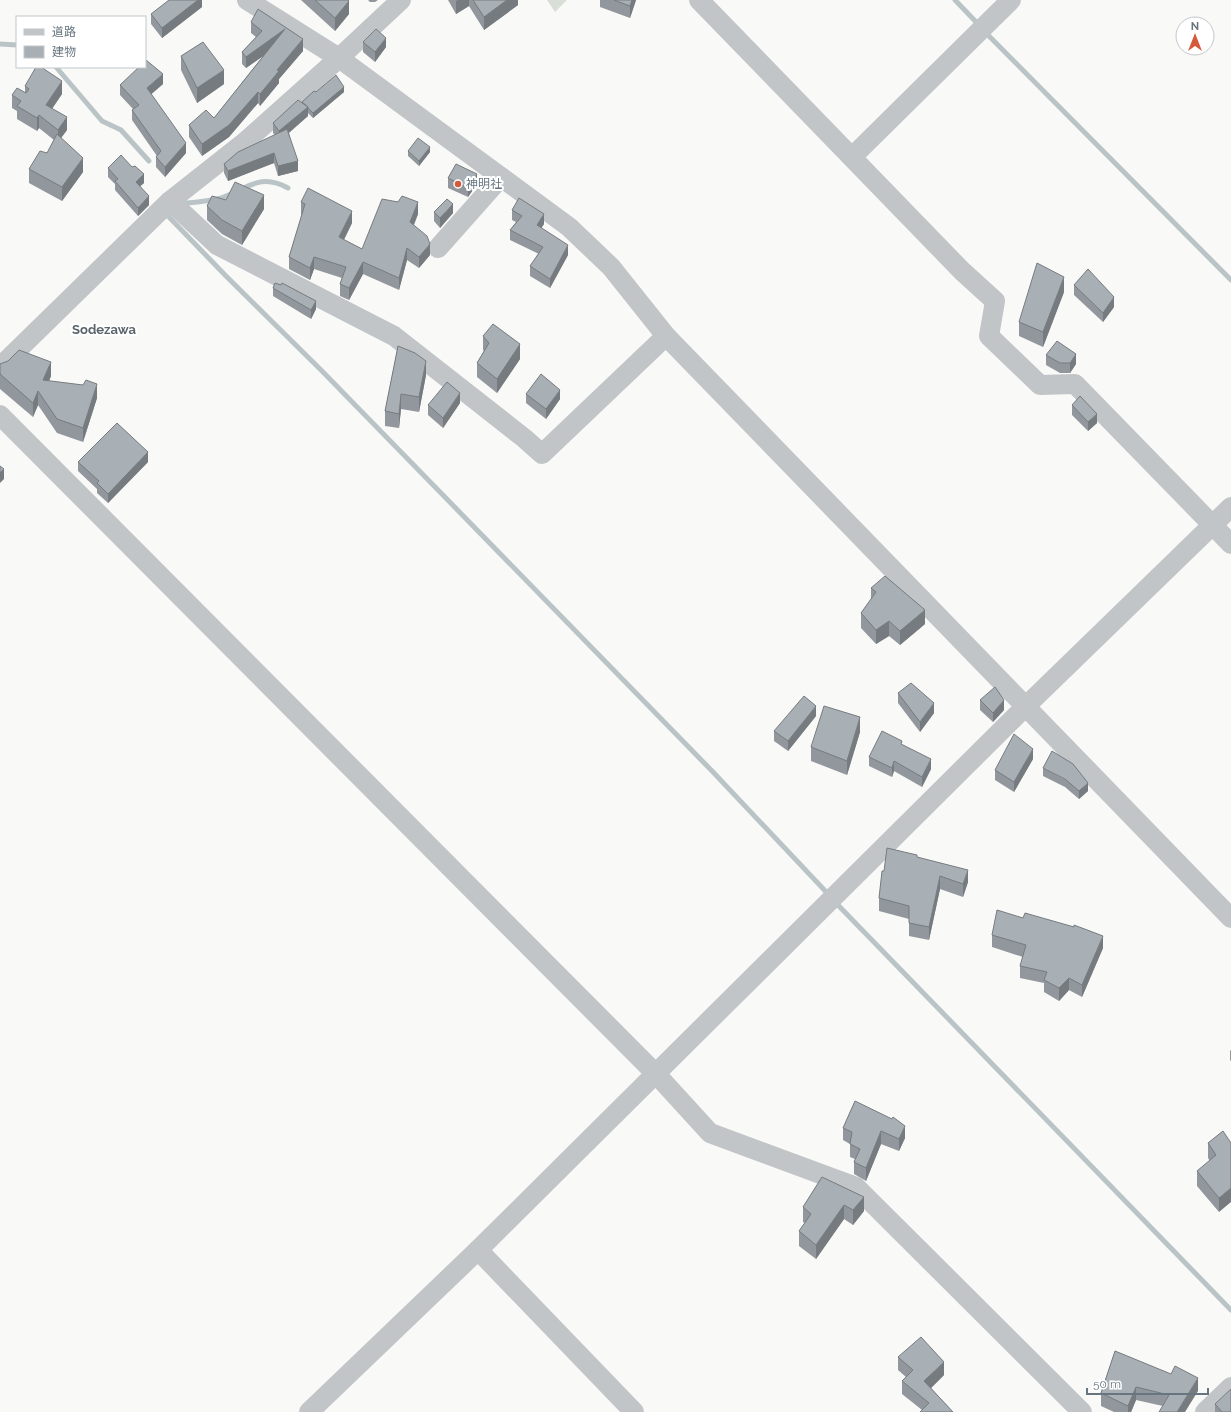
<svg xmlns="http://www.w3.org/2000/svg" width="1231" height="1412" font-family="Raleway,'Noto Sans JP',sans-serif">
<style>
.green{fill:#d9ded6}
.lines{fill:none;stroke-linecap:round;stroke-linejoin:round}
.stream{stroke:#bac4c7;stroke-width:5}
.minor{stroke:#c1c5c8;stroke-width:20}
.wall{fill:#91979c}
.shaded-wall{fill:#767b7f}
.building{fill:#a9b0b5;stroke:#767b7f}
.poi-dot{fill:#d55a3b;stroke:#fff;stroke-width:1.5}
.labels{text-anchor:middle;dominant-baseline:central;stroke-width:4;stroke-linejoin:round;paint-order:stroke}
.poi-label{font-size:12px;fill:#66757f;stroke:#fff;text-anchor:start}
.neighbourhood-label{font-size:13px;font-weight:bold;fill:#58636b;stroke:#fff}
</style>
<rect width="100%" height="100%" fill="#f9f9f7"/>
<polygon class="green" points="547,0 567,0 555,12"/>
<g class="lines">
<g class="stream">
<polyline points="955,0 979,25"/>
<polyline points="984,31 1231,280"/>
<polyline points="0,44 17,45"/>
<polyline points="56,67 102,121 121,130 149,161"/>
<path d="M187,203c12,-1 23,-2 34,-5 26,-9 39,-26 67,-10"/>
<polyline points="168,216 226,276 321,370 713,772 830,896"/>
<polyline points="835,902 1231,1310"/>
</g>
<g class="minor">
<polyline points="247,0 339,58 569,227 611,267 666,336 1231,918"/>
<polyline points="699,0 962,271 995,301 989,336 1040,385 1075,384 1231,544"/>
<polyline points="852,157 1011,0"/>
<polyline points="170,201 217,245 394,336 524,438 542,454 666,336"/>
<polyline points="438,248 501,177"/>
<polyline points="0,367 170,201 246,141 339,58 401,0"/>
<polyline points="0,415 657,1075 710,1133 856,1187 1082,1412"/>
<polyline points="478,1250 634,1412"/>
<polyline points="309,1412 478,1250 1025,707 1231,507"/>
<polyline points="1205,1412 1231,1387"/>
</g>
</g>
<g class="wall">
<polygon points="202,0 202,7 162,38 151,24 151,14"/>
<polygon points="301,0 348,0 349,14 335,31"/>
<polygon points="368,0 378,0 375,2 370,2"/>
<polygon points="448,0 518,0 518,5 484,30 469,6 456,14"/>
<polygon points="600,0 636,0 630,18 600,7"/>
<polygon points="251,22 303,51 279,79 279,83 260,106 258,103 229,137 202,156 189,137 189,125 214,118 263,56 246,68 242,64 242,52 256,37 251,33"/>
<polygon points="363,42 386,47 375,62 363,52"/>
<polygon points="181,56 224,84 197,103 181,70"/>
<polygon points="163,84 151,94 186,153 165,177 156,167 156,157 157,156 132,120 132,110 133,109 120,95 120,85"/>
<polygon points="25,86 62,94 52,108 67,130 61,138 83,172 62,201 29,183 29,169 47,153 54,140 39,128 37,131 17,119 17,111 12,108 12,95 25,93"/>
<polygon points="316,92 344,92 313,118 308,113 308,116 289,133 298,171 278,176 274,163 228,181 224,173 224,164 275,135 273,133 273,123"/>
<polygon points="408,151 430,152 419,166 408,156"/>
<polygon points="108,168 144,183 140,186 149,205 138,216 115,190 115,184 108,177"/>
<polygon points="448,178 477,184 468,197 448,188"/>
<polygon points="226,200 264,209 242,245 222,234 207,220 207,206"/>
<polygon points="301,202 352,223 344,240 362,249 418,214 414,225 430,255 419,268 407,260 399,290 363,274 349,300 340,296 340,284 342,278 314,269 310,280 289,269 289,257 302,215 301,214"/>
<polygon points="512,210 544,224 541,228 568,255 550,288 530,276 530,266 539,254 510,240 510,230 516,222 512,220"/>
<polygon points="434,212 453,213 440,228 434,221"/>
<polygon points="1074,285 1114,307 1103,322 1074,295"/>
<polygon points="273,288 316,309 311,319 273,296"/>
<polygon points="1064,292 1043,347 1019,336 1019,322"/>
<polygon points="483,336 520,359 497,393 477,377 477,363 484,351 483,350"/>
<polygon points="398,346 426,375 419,412 401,409 399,428 385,426 385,411"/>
<polygon points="1046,355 1076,364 1070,373 1060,373 1046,365"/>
<polygon points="0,364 51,376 49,381 97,398 83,442 57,433 38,405 33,417 0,389"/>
<polygon points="526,394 560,399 546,419 526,403"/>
<polygon points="460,403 443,428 428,415 428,405"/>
<polygon points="1072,405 1097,423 1088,431 1072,415"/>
<polygon points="78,462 148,462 108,503 97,493 97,489 78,471"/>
<polygon points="871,588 925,624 900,645 889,636 876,644 861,628 861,613 871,599"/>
<polygon points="898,693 934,713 920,732 898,703"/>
<polygon points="980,700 1004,710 993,722 980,710"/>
<polygon points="816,716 788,751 774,741 774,731"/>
<polygon points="860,732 847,775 811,761 811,747"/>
<polygon points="902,745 931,769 922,787 894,771 892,777 869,766 869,757"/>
<polygon points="1033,759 1014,792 995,780 995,770"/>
<polygon points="1043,768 1088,791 1079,799 1065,787 1043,776"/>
<polygon points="917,857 968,882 963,897 940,889 929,940 909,936 909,919 879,911 879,898 884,871"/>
<polygon points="992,935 1103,948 1082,997 1069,990 1059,1001 1044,992 1044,983 1020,978 1020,966 1023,957 992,947"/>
<polygon points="1231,1050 1231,1061 1230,1060 1230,1051"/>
<polygon points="855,1101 905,1138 899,1151 881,1144 866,1181 854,1174 854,1162 855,1159 850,1157 850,1144 843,1140 843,1128"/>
<polygon points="1223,1131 1219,1212 1197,1186 1197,1171 1210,1161 1208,1158 1208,1143"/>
<polygon points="822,1177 864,1211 853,1225 844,1219 816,1259 799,1246 799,1231 805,1223 803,1222 803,1207"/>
<polygon points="1115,1351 1198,1391 1163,1406 1136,1400 1131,1412 1114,1412 1101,1406 1101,1393"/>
<polygon points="898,1357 944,1375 931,1388 953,1412 922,1410 902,1394 902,1381 906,1377 898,1370"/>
<polygon points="1215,1404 1231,1412 1215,1412"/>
</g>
<g class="shaded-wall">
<polygon points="198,0 202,0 202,7 162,38 162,28"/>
<polygon points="458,0 469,0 469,6 456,14 456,1"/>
<polygon points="507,0 518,0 518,5 484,30 484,17"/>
<polygon points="632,0 636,0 630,18 630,6"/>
<polygon points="349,1 349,14 335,31 335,18"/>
<polygon points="285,29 285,41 246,68 246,57"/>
<polygon points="386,38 386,47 375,62 375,52"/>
<polygon points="303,39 303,51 279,79 279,83 260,106 260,94 277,70"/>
<polygon points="224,70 224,84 197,103 197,88"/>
<polygon points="163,74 163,84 147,98 147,88"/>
<polygon points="62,81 62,94 46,118 46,105"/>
<polygon points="344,87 344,92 313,118 313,113"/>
<polygon points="258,92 258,103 229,137 202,156 202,144"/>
<polygon points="308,107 308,116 279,141 279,131"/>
<polygon points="39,115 39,128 37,131 37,118"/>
<polygon points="67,117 67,130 58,142 58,130"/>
<polygon points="186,143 186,153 165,177 165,167"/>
<polygon points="430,147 430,152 419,166 419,161"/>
<polygon points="274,153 274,163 228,181 228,171"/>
<polygon points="83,158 83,172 62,201 62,187"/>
<polygon points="298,161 298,171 278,176 278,166"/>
<polygon points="144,174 144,183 136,190 136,182"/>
<polygon points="477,174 477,184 468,197 468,188"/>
<polygon points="264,195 264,209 242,245 242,231"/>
<polygon points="149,196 149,205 138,216 138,208"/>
<polygon points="418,202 418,214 410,234 410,222"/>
<polygon points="453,204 453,213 440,228 440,218"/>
<polygon points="352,211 352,223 339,249 339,237"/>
<polygon points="544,214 544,224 537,235 537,225"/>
<polygon points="430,244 430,255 419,268 419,257"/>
<polygon points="568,245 568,255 550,288 550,279"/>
<polygon points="407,248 407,260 399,290 399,278"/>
<polygon points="314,257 314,269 310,280 310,268"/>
<polygon points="363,262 363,274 349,300 349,288"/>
<polygon points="1064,277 1064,292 1043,347 1043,332"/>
<polygon points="1114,297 1114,307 1103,322 1103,313"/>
<polygon points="316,301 316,309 311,319 311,310"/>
<polygon points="520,344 520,359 497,393 497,379"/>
<polygon points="1076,354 1076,364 1070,373 1070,363"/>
<polygon points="426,361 426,375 419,412 419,397"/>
<polygon points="51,362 51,376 43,395 43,380"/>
<polygon points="97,384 97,398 83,442 83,428"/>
<polygon points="560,390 560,399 546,419 546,409"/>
<polygon points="38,391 38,405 33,417 33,403"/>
<polygon points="460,393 460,403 443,428 443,418"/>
<polygon points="401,394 401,409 399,428 399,414"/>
<polygon points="1097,414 1097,423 1088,431 1088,422"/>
<polygon points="148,452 148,462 108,503 108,494"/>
<polygon points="4,469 4,479 0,483 0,473"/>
<polygon points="925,610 925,624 900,645 900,631"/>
<polygon points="889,621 889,636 876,644 876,630"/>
<polygon points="1004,700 1004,710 993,722 993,713"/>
<polygon points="934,703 934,713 920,732 920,722"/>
<polygon points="816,706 816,716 788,751 788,741"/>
<polygon points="860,717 860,732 847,775 847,761"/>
<polygon points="1033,749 1033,759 1014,792 1014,782"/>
<polygon points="931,759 931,769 922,787 922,777"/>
<polygon points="894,761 894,771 892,777 892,768"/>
<polygon points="1088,783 1088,791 1079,799 1079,791"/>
<polygon points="968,870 968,882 963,897 963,884"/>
<polygon points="940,876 940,889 929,940 929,927"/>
<polygon points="1103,936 1103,948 1082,997 1082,985"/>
<polygon points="1069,978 1069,990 1059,1001 1059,988"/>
<polygon points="905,1126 905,1138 899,1151 899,1139"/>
<polygon points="881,1131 881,1144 866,1181 866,1168"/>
<polygon points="1231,1188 1231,1202 1219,1212 1219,1198"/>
<polygon points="864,1197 864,1211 853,1225 853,1210"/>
<polygon points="844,1205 844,1219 816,1259 816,1245"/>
<polygon points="944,1362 944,1375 924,1395 924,1381"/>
<polygon points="1198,1378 1198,1391 1185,1412 1177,1412"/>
<polygon points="1136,1387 1136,1400 1131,1412 1128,1412 1128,1406"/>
</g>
<g class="building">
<polygon points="169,0 198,0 162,28 151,14"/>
<polygon points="315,0 348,0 349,1 335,18"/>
<polygon points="473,0 507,0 484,17"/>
<polygon points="614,0 632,0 630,6"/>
<polygon points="258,9 303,39 277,70 279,71 260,94 258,92 229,125 202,144 189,125 206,110 214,118 285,29 246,57 242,52 262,31 251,22"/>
<polygon points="376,29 386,38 375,52 363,42"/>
<polygon points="203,42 224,70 197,88 181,56"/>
<polygon points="146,60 163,74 147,88 186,143 165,167 156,157 161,151 132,110 139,105 120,85 139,67 145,67 145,61"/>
<polygon points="36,67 41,67 62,81 46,105 67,117 58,130 39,115 37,118 17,106 21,101 12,95 17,88 26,93 29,89 25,86"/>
<polygon points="336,75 344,87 313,113 308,108 308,107 302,102 314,91 316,92"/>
<polygon points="298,100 308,107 279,131 273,123"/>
<polygon points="287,129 298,161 278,166 274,153 228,171 224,164 238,152"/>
<polygon points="57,134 83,158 62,187 29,169 40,151 47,153"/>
<polygon points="418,138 430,147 419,161 408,151"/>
<polygon points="121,155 132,167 135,166 144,174 136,182 149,196 138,208 115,181 118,179 108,168"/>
<polygon points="456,164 477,174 468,188 448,178"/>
<polygon points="235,182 264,195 242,231 222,220 207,206 212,196 226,200"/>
<polygon points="308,188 352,211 339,237 362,249 382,199 398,202 402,196 418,202 410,222 427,236 430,244 419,257 407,248 399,278 363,262 349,288 340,284 346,267 314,257 310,268 289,257 305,204 301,202"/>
<polygon points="519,198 544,214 537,225 568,245 550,279 530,266 543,247 510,230 522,216 512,210"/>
<polygon points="447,199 453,204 440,218 434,212"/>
<polygon points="1037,263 1064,277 1043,332 1019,322"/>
<polygon points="1088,269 1114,297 1103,313 1074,285"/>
<polygon points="275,283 281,285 282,283 316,301 311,310 273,288"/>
<polygon points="493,324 520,344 497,379 477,363 489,343 483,336"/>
<polygon points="1057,341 1076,354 1070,363 1060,363 1046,355"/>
<polygon points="398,346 415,353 426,361 419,397 401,394 399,414 385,411"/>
<polygon points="19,350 51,362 43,380 83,385 86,380 97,384 83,428 57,419 38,391 33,403 0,374 0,364 8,361"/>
<polygon points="541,374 560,390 546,409 526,394"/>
<polygon points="447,382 460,393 443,418 428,405"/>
<polygon points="1080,396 1097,414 1088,422 1072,405"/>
<polygon points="117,423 148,452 108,494 97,483 99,481 78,462"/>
<polygon points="0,466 4,469 0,473"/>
<polygon points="885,576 925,610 900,631 889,621 876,630 861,613 876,592 871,588"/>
<polygon points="911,683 934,703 920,722 898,693"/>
<polygon points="995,687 1004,700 993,713 980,700"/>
<polygon points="804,696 816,706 788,741 774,731"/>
<polygon points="824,706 860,717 847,761 811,747"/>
<polygon points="882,731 902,741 901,744 931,759 922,777 894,761 892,768 869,757"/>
<polygon points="1014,734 1033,749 1014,782 995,770"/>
<polygon points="1052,751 1073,764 1088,783 1079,791 1065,779 1043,768"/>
<polygon points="887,848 917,855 917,857 968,870 963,884 940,876 929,927 909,923 909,906 879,898 882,871 884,871"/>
<polygon points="997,910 1023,918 1025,913 1074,927 1074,925 1103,936 1082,985 1069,978 1059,988 1044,980 1047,972 1020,966 1026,945 992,935"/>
<polygon points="855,1101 892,1119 893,1117 905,1126 899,1139 881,1131 866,1168 854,1162 860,1149 850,1144 852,1132 843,1128"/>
<polygon points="1223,1131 1231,1143 1231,1188 1219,1198 1197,1171 1216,1155 1208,1143"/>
<polygon points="822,1177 864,1197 853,1210 844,1205 816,1245 799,1231 811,1214 803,1207"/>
<polygon points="921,1337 944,1362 924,1381 953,1412 920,1412 929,1403 902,1381 913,1370 898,1357"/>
<polygon points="1115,1351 1171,1374 1175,1366 1198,1378 1177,1412 1159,1412 1169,1395 1136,1387 1128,1406 1101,1393"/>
<polygon points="1231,1389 1231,1412 1222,1412 1215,1404"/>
</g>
<circle class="poi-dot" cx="458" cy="184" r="4"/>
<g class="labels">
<g class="poi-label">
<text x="466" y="184">神明社</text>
</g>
<g class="neighbourhood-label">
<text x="104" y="329">Sodezawa</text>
</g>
</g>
<rect x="16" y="16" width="130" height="52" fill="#ffffff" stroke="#c2c8cc"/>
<rect x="24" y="29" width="20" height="6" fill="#c1c5c8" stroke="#c2c8cc"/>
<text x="52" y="36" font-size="12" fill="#66757f">道路</text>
<rect x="24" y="46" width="20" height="12" fill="#a9b0b5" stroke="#c2c8cc"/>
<text x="52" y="56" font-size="12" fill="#66757f">建物</text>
<g transform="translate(1195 36)"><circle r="19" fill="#ffffff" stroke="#c2c8cc"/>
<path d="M0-3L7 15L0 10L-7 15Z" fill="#d55a3b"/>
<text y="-6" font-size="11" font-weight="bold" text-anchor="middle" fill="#66757f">N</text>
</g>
<path d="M1087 1388v6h121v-6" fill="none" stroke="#66757f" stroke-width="2"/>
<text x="1093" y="1388" font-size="12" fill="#66757f" stroke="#ffffff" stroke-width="3" paint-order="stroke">50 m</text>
</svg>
